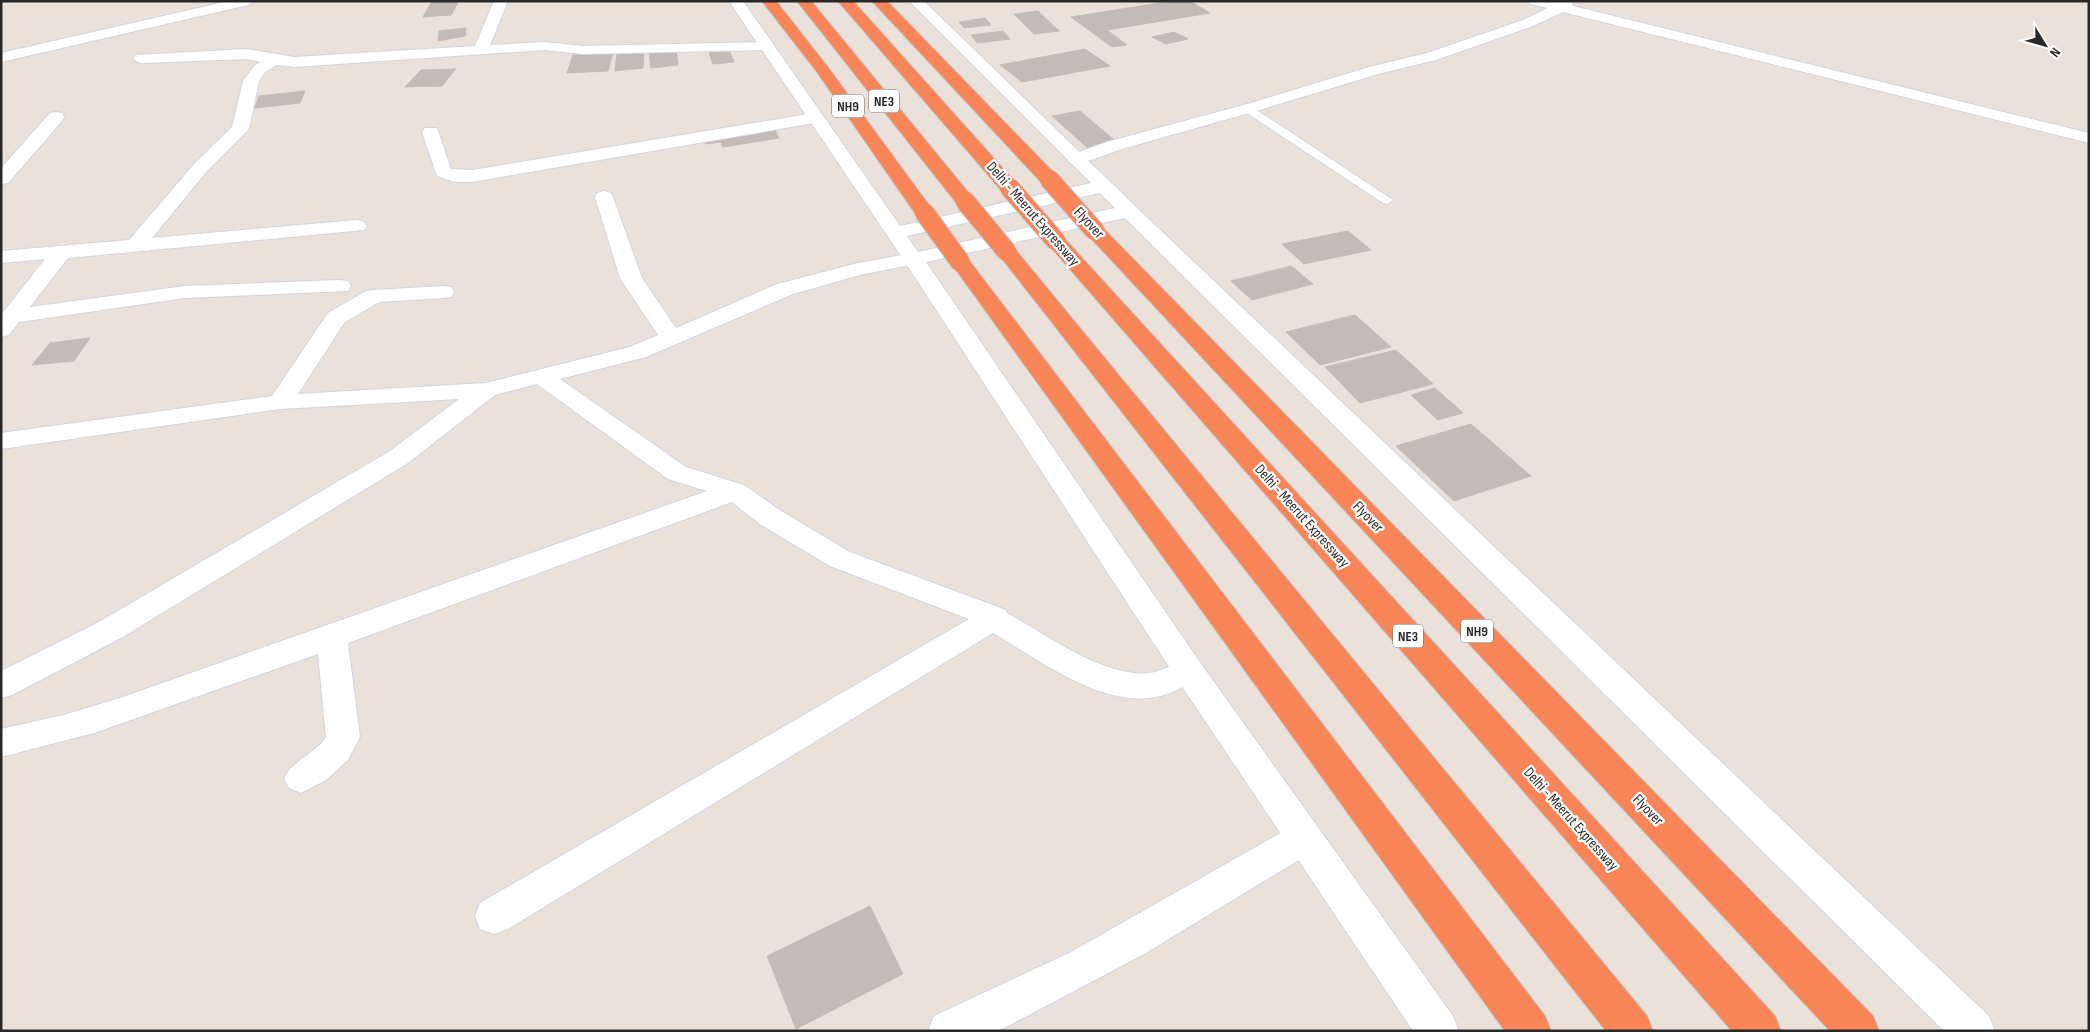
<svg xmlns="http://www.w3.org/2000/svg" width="2090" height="1032" font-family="'Sofia Sans Condensed',sans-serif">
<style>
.building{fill:#c3bbb7;stroke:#c5bdb4}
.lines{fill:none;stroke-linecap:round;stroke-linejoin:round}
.lane-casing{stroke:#cfd5e1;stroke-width:2}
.street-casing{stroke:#cfd5e1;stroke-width:2}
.secondary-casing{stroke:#cfd5e1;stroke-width:2}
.highway-casing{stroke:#c3c3c3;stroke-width:2}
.lane{fill:#fff;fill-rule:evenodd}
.street{fill:#fff;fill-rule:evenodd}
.secondary{fill:#fff;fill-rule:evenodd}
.highway{fill:#f88557;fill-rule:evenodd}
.highway-bridge-casing{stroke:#c3c3c3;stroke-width:21;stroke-linecap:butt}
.highway-bridge{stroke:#f88557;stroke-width:19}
.labels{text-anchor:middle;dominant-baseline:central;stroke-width:4.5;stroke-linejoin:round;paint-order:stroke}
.shield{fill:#fff;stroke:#686868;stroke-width:1}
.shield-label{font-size:14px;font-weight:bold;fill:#282828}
.street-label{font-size:15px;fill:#282828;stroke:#fff}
</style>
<rect width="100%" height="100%" fill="#eae1da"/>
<g class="building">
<polygon points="432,1 459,1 451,15 423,17"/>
<polygon points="1172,1 1190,1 1210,13 1107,30 1127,45 1112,47 1071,17"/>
<polygon points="1038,11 1059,31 1034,34 1014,14"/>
<polygon points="985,18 991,25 964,28 959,22"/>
<polygon points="466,28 465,36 438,41 439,31"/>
<polygon points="1003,31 1010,39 977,43 971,35"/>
<polygon points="1174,32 1188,39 1166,44 1152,37"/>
<polygon points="676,49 678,65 651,68 649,52"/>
<polygon points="1085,49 1110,66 1022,82 1000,65"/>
<polygon points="729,50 734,62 713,64 709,53"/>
<polygon points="644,51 643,68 615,71 617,53"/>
<polygon points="613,53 608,71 567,73 573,55"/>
<polygon points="456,69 442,86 405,87 421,70"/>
<polygon points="305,91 300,103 255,108 259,96"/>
<polygon points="1080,111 1119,144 1090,150 1052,116"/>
<polygon points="773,126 779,138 723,147 721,142 706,144 702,137"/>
<polygon points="1348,231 1371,250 1304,264 1282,244"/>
<polygon points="1291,266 1313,284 1252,300 1231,281"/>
<polygon points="1355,315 1391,347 1320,365 1286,332"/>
<polygon points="90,338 74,361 32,365 50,343"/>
<polygon points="1396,350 1433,384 1360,403 1325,367"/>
<polygon points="1435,388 1463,413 1438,420 1411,395"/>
<polygon points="1471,424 1531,476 1454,501 1396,446"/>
<polygon points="870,906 903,974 796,1029 767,956"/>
</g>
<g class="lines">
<defs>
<polygon id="lane" points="1248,106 1252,107 1393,200 1387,204 1383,203 1244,111 1244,107"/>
<g id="street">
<polygon points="494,1 508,1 490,45 545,42 583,46 766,42 773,46 766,50 583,54 545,50 294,67 277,65 265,72 259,81 249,129 207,171 152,238 357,220 364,222 367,226 364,230 68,258 30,307 185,286 340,280 348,281 351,286 348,291 185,298 19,322 9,335 1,337 1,315 45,259 1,263 1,251 129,240 195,163 232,127 243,81 254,66 261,62 247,59 141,63 136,61 133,58 136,55 247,49 294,57 475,46"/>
<polygon points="1528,1 1572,2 1573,6 2089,133 2089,143 1563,12 1533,26 1436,60 1378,74 1263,109 1122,149 1082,163 1070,163 1067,159 1070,155 1110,141 1251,103 1369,67 1427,53 1523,20 1548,8 1530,4"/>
<polygon points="56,112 62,113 64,117 62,121 8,183 1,184 1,168 50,113"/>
<polygon points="814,113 820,114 822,118 820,122 472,182 455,182 437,176 422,132 425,128 437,128 451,169 472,170"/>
<path d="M604,191l7,2 2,4 29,81 34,50 101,-44 81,-21 55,-10 7,2 3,4 -3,4 -60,12 -67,19 -147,63 -86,22 126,88 58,18 37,26 69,41 156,58 1,3c40,22 97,65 142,60 13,-1 27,-11 39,-15l11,3 5,9c-6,11 -16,14 -27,20 -61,30 -132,-27 -184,-57l-485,296 -14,5 -14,-5 -5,-13 5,-13 489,-284 -139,-53 -69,-41 -29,-23 -384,141 12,94 -12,23 -22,20 -25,13 -12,-5 -5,-10c9,-18 31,-24 42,-41l-8,-83 -224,79 -93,24v-28l62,-14 57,-17 587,-207 -39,-12 -131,-95 -42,11 -87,68 -287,175 -109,57 -11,3v-27l98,-49 291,-171 69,-52 -179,10 -279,40v-16l271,-37 56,-83 38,-22 8,-1 69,-4 8,1 3,5 -3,5 -8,1 -64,4 -35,21 -46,71 188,-11 144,-36 28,-12 -38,-57 -25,-81 2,-4z"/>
<polygon points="1304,822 1317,827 1322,838 1317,849 1144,954 1010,1025 997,1031 928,1031 934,1016 1071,952 1291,827"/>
</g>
<g id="secondary">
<polygon points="229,1 255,1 248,5 1,62 1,53"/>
<path d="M729,1h14l157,225 191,-43 -182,-182h15l212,206 853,809 6,15h-51l-819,-813 -199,44 273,399 254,355 6,15h-46l-236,-352 -274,-420zM1100,193l15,15 -197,44 -11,-16z"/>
</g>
<g id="highway">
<polygon points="762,1 776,1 827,66 934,212 931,216 917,216 817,72"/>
<polygon points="797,1 811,1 972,197 975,201 972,205 958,205"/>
<polygon points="838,1 853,1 1016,183 1018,187 1016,191 1002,191"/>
<polygon points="872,1 887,1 1056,175 1058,179 1056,183 1042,183"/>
<polygon points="1095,225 1102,227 1873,1016 1879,1031 1830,1031 1088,235 1085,231 1088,227"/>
<polygon points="1056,235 1063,237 1775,1016 1781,1031 1732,1031 1049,245 1046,241 1049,237"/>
<polygon points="1007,246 1014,248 1647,1016 1653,1031 1606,1031 1000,256 997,252 1000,248"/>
<polygon points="961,257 968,259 1545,1016 1551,1031 1505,1031 954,267 951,263 954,259"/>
</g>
</defs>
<use href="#lane" class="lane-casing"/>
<use href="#street" class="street-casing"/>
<use href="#secondary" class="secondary-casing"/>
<use href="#highway" class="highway-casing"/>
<use href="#lane" class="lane"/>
<use href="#street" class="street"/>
<use href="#secondary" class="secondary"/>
<use href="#highway" class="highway"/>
<defs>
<g id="highway-bridge">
<polyline points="1049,179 1095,231"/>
<polyline points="1009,187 1056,241"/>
<polyline points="965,201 1007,252"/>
<polyline points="924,212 961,263"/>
</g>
</defs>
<use href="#highway-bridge" class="highway-bridge-casing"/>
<use href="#highway-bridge" class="highway-bridge"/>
</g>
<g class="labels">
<g class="shield">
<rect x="869" y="89.5" width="30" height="23" rx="4"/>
<rect x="832" y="94.5" width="32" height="23" rx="4"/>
<rect x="1461" y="619.5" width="32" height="23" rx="4"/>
<rect x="1393" y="624.5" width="30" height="23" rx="4"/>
</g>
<g class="shield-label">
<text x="884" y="101">NE3</text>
<text x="848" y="106">NH9</text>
<text x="1477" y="631">NH9</text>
<text x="1408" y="636">NE3</text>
</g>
<g class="street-label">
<text transform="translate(1033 214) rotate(49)">Delhi - Meerut Expressway</text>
<text transform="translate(1089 223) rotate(47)">Flyover</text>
<text transform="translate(1302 516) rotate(48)">Delhi - Meerut Expressway</text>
<text transform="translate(1368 517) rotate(46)">Flyover</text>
<text transform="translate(1648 810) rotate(46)">Flyover</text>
<text transform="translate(1571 819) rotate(48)">Delhi - Meerut Expressway</text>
</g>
</g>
<rect width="2090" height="1032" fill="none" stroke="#282828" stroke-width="5"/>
<g transform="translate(2045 45) rotate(127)" stroke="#ffffff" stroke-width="4" paint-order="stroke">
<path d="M0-4L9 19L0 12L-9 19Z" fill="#282828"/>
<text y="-8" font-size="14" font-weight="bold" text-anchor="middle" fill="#282828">N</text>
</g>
</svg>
